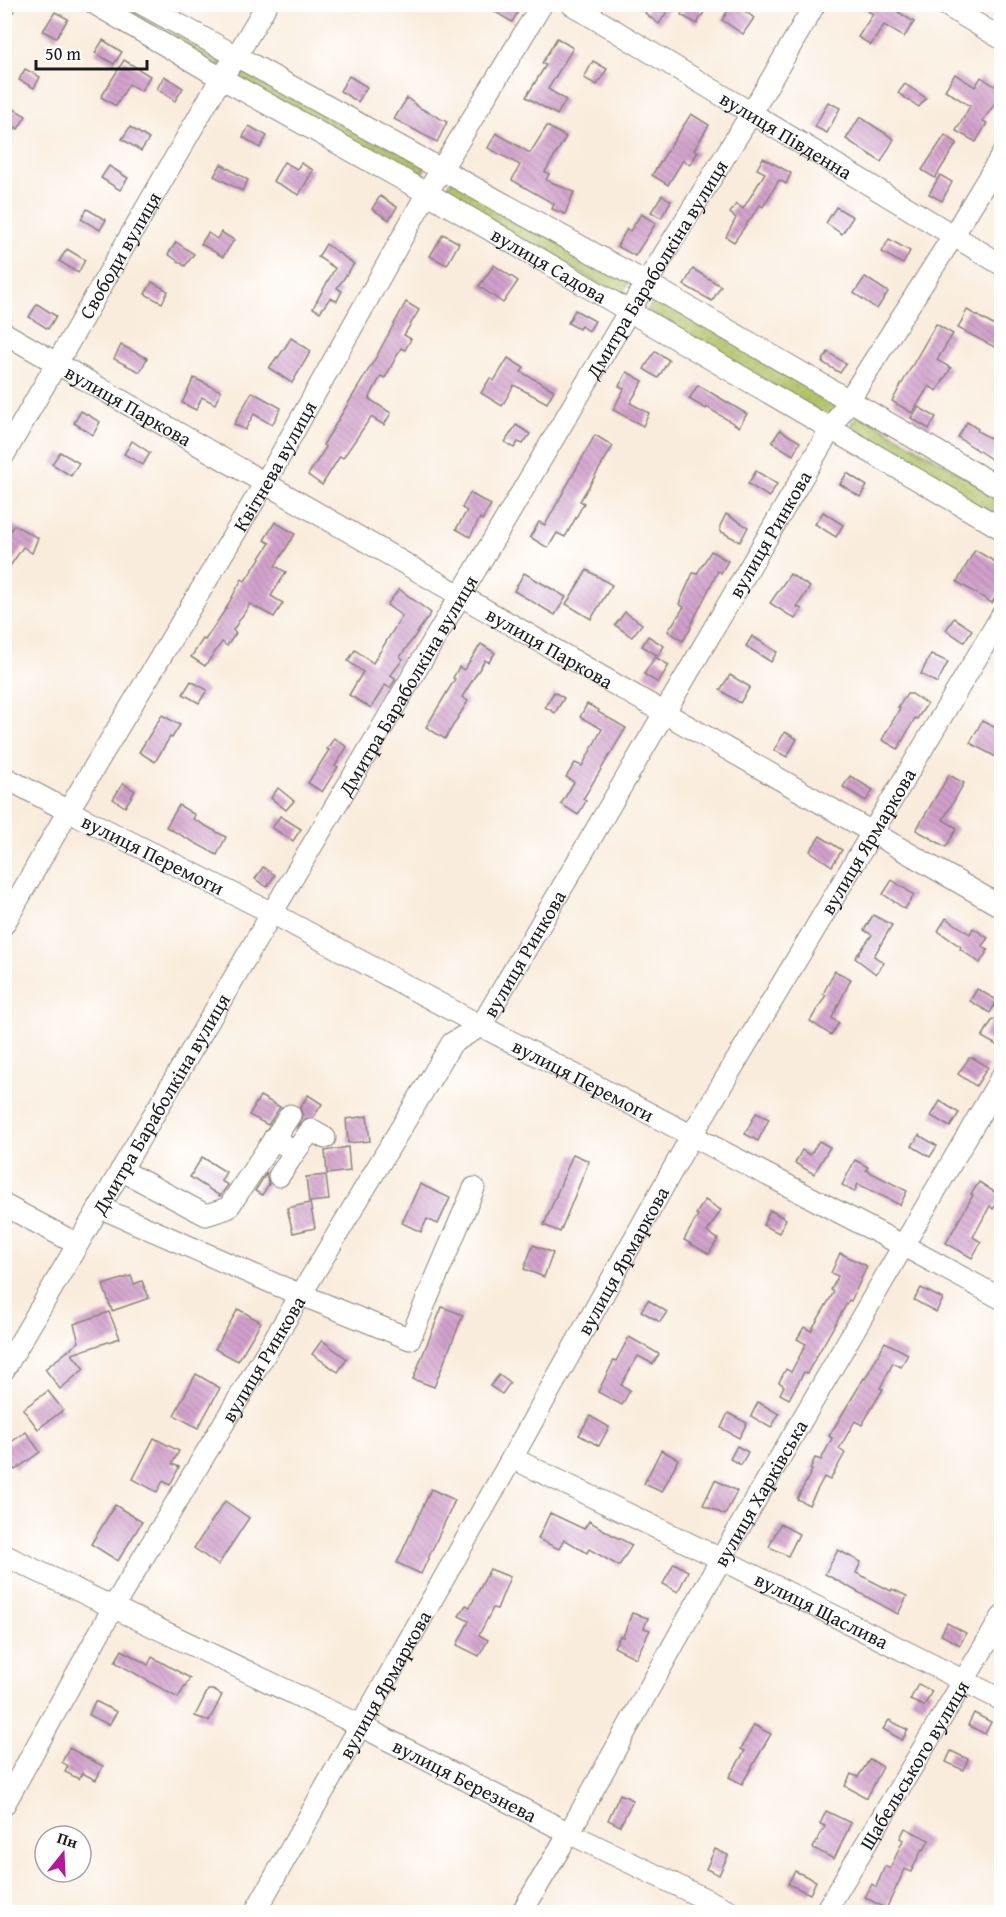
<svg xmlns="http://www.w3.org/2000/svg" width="1006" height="1917" font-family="'Gentium Book Plus',serif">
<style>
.grass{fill:url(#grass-dots);stroke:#677042;stroke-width:1.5}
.building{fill:url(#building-back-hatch)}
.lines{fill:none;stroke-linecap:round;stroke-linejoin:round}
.minor-casing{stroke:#8a847c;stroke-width:23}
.minor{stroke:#fff;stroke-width:21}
.labels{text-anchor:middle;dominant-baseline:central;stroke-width:4.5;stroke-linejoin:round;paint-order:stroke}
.street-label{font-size:20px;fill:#1c1c1c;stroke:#fff}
</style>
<defs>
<pattern id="grass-dots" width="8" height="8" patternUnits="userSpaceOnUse" patternTransform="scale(1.5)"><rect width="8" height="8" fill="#b2c467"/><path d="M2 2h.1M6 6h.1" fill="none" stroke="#98a859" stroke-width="1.8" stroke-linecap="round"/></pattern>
<pattern id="building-back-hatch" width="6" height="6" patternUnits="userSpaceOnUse" patternTransform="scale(1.5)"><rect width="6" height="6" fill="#d1a0cb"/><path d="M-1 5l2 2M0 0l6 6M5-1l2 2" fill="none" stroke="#b389ae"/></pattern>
</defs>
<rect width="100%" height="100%" fill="#fff"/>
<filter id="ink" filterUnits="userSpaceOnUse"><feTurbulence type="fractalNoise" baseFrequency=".0167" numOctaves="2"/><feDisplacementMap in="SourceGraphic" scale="12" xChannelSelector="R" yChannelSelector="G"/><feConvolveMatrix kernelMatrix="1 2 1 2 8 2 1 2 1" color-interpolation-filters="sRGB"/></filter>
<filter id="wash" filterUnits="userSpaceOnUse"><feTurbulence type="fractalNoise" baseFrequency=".008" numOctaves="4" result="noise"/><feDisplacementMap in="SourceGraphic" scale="24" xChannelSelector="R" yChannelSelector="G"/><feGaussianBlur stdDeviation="1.35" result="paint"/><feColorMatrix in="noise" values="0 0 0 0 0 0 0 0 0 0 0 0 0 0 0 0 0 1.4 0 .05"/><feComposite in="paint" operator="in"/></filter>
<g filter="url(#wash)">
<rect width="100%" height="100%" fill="#f9ecdc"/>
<g class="grass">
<polygon points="110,5 130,5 225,55 218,69"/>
<polygon points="243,64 426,166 418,181 235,78"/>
<polygon points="452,179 630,281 620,296 443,195"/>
<polygon points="657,295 841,403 831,419 647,311"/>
<polygon points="859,413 1001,498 1001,520 849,429"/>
</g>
<g id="blocks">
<g class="building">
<polygon points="482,4 514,4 520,8 512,22"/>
<polygon points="651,4 672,4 659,24 645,13"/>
<polygon points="687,4 690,4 704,12 697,24 681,15"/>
<polygon points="732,4 735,4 754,18 743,34 722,20"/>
<polygon points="856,4 886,4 914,22 904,37 884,25 871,45 858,37 873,14"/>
<polygon points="55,12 68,19 56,38 43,31"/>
<polygon points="557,38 573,48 548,89 566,100 557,115 526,97 546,65 542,63"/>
<polygon points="103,40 122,52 114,64 95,53"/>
<polygon points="124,60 150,76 141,91 129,84 116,106 101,97"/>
<polygon points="593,61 607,69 597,85 584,78"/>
<polygon points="25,69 40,77 34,88 19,80"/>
<polygon points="955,74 975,87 981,77 1002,91 1002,93 983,121 987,123 976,142 956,131 970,106 945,90"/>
<polygon points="164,76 183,88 175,101 157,89"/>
<polygon points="349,76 367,87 358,102 340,91"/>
<polygon points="905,84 926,98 919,107 898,93"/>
<polygon points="407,98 420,108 447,122 437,142 394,119"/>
<polygon points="828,102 840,108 827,133 815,127"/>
<polygon points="4,103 26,116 18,129 16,127 4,145"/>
<polygon points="691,114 709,125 694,150 698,152 690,165 683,160 668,185 652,175"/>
<polygon points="860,117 894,139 881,162 846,139"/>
<polygon points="249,126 267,136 260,148 243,137"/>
<polygon points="547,126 566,137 545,172 549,174 546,180 574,192 565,214 552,209 554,204 512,180 520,165 488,148 496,133 530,153"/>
<polygon points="130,127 149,139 141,151 122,139"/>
<polygon points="945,135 957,143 935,178 922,170"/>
<polygon points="763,158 791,173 786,184 779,180 763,207 760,205 734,242 726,237 736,218 730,213 736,204 743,209 765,173 757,169"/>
<polygon points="284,162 297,169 301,163 313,170 299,195 273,181"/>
<polygon points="221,164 248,180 242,191 214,176"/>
<polygon points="109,166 128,178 120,190 101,178"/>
<polygon points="940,175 952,182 942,201 929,194"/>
<polygon points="662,195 671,201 661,218 651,212"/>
<polygon points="380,196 397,207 389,220 372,209"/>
<polygon points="836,207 853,217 842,234 826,223"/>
<polygon points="87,209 106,220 100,230 81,219"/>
<polygon points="641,214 656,223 635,256 617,246 627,229 630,231"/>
<polygon points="221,232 234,240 223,257 201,244 208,233 217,239"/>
<polygon points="443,234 459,243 447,265 430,256"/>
<polygon points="889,239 910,251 903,264 882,252"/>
<polygon points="176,242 194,254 185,266 168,254"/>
<polygon points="326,244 354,264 337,288 342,291 337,301 330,298 320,312 313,308 335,268 318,257"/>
<polygon points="67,249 85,260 78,273 59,261"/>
<polygon points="494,265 518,281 503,303 479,286"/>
<polygon points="693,269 721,286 712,301 684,285"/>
<polygon points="865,277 888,292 877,309 854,293"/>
<polygon points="152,282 168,291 162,303 145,294"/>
<polygon points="406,302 419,310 404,335 411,339 405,350 401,348 385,378 381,376 369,399 391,413 384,425 371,417 343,458 340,456 322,485 308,475 326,447 323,445 375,359"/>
<polygon points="37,304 56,316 48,329 29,317"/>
<polygon points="575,310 595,321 589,331 581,326 579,329 568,323"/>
<polygon points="967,310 1002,330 1002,351 958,328"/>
<polygon points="936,324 953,334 937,360 951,368 937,391 929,386 912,413 892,401"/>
<polygon points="291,338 311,351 292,383 269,368 277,357 278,358"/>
<polygon points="121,345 147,358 140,372 114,359"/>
<polygon points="655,351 669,360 658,378 644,369"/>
<polygon points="828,352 846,364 840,373 822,362"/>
<polygon points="508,358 524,368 521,372 554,390 547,403 514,385 502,406 481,393 490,378 494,381"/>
<polygon points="627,372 643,381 630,403 649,413 643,426 613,410 624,389 619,386"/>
<polygon points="194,378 221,391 215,404 202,397 196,410 182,403"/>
<polygon points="698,385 747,414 739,427 707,407 706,409 689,399"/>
<polygon points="252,392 281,408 272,425 254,414 245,430 234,424"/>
<polygon points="918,407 936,417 929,429 911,418"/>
<polygon points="81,411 100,422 93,435 74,423"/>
<polygon points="967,422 978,429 977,431 999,443 991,459 958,437"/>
<polygon points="516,425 530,434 523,444 518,442 514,448 505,442"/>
<polygon points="780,430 800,442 793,455 772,442"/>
<polygon points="595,435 613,446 580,501 584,503 565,537 557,533 548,548 530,537 539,522 545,525"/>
<polygon points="132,441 150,453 143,465 124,454"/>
<polygon points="60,452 79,463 71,476 52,464"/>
<polygon points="756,471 777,484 769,497 748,484"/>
<polygon points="847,473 867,486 860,497 840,484"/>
<polygon points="470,493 491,505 482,520 480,518 470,537 456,529 467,511 462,508"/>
<polygon points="823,512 843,525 836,537 815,524"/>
<polygon points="726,514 748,527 740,542 720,531 720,526"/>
<polygon points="275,522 295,534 275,566 286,572 271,596 283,603 274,617 250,604 233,630 236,633 227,646 222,642 205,666 191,657 203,639 205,640 225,610 242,579 245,581 270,543 264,540"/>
<polygon points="14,525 38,538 32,553 23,547 4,575 4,540"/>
<polygon points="975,550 1002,566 1002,586 992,603 957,582"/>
<polygon points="711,551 728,561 721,573 718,571 690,627 691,628 683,641 668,631 684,607 679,604 693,573 697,574"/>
<polygon points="587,570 612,585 591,619 566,604"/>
<polygon points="524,573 566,597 555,615 514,591"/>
<polygon points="790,574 810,587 797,607 802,609 795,619 770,603"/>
<polygon points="399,589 431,613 400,657 403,659 391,675 396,679 390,688 385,685 371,708 349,695 363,672 348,661 355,650 373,663 402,616 387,605"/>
<polygon points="625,612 642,624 632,637 615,625"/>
<polygon points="954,618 972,630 964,642 946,630"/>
<polygon points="648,636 664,646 658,656 642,646"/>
<polygon points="752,636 777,652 771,662 746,646"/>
<polygon points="481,644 495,653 489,662 485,660 462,697 468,701 445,739 426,727 455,679 453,678 459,667 464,670"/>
<polygon points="931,654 948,662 937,683 921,674"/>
<polygon points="655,657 669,665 658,683 644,674"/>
<polygon points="730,675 750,687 740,703 720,690"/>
<polygon points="191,681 207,690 199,703 183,694"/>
<polygon points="554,692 564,698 555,713 545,707"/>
<polygon points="907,694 912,694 927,704 917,719 915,718 898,749 882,740 900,708 898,707"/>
<polygon points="587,704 599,710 598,712 626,728 583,799 586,801 578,815 561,804 574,782 566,777 575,763 582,766 602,729 580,717"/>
<polygon points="162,715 180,725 172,738 170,737 155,762 139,752"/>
<polygon points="982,721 1002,731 1002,748 996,757 970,743"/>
<polygon points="785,732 797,739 787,757 774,750"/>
<polygon points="334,738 347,747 335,766 338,767 322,792 308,783 329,750 327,749"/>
<polygon points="949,775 964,783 943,820 957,828 946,847 916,830"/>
<polygon points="850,776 873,790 866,801 843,787"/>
<polygon points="123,783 135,791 125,807 113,799"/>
<polygon points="278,788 294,801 286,810 271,798"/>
<polygon points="179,805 195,815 193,819 226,837 217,855 166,827"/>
<polygon points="280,816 301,829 293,841 272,828"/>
<polygon points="820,836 842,850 832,866 810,851"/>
<polygon points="263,867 275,875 267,887 255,879"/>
<polygon points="892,880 914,895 905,909 883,894"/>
<polygon points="873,915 892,925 874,956 884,963 876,974 855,958 872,935 864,930"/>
<polygon points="946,918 970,934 973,928 988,938 982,946 988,950 980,963 960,949 961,947 938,931"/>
<polygon points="835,971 851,979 832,1018 839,1023 831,1035 810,1021 826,995 823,994"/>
<polygon points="977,989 997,1000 990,1013 970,1001"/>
<polygon points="993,1019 1002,1023 1002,1048 982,1037"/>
<polygon points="969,1058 973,1058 988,1067 976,1086 958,1074"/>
<polygon points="308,1095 322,1104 313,1118 305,1119 296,1129 303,1116 300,1108"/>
<polygon points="260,1096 280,1107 268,1125 249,1115"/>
<polygon points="940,1101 959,1113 950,1127 931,1116"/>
<polygon points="756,1113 769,1119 758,1141 745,1134"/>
<polygon points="367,1116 370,1141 348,1143 346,1119"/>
<polygon points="919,1135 937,1146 930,1157 912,1146"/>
<polygon points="819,1141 830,1147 814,1174 795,1163 802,1150 810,1155"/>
<polygon points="348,1147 350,1171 327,1174 325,1151"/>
<polygon points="573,1154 589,1161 560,1232 544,1225"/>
<polygon points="202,1157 226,1172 221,1181 228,1185 220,1196 190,1177"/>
<polygon points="855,1160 868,1167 866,1170 907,1191 900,1205 858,1184 854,1192 842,1185"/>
<polygon points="267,1172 266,1176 269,1184 262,1195 255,1191"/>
<polygon points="326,1175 329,1200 309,1202 306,1177"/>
<polygon points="979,1182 1002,1197 993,1209 990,1206 973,1237 981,1242 972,1258 946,1243 973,1195 971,1194"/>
<polygon points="420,1184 450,1198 438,1224 427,1219 421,1232 402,1223"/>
<polygon points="705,1200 721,1210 707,1232 718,1239 709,1254 684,1240 698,1215 696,1214"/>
<polygon points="310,1203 315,1228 293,1233 287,1208"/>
<polygon points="770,1210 786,1219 779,1233 763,1225"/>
<polygon points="533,1245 553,1253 544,1277 524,1269"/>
<polygon points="840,1253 867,1266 851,1301 849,1300 807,1373 804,1372 789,1399 780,1394 784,1386 779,1382 786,1369 791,1372 806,1344 797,1339 804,1327 811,1331 834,1292 831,1290 838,1276 831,1273"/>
<polygon points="131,1276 134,1284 142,1281 149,1298 112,1311 103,1285"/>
<polygon points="921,1288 943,1299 936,1312 914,1300"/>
<polygon points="648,1300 667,1312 660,1322 641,1311"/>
<polygon points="442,1307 463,1315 434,1387 413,1379"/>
<polygon points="238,1309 261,1322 238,1361 215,1349"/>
<polygon points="109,1312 120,1338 72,1354 84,1369 60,1389 45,1369 79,1342 74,1324"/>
<polygon points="629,1337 659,1354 653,1364 638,1356 621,1385 630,1390 622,1405 598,1392 614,1360 616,1361"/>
<polygon points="322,1340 347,1359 338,1372 312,1354"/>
<polygon points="885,1342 908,1354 901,1367 893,1363 880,1388 883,1389 862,1425 855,1421 839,1449 845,1453 830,1480 824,1477 809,1505 797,1499 812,1470 810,1469 815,1458 821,1460 832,1438 829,1436 864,1378 865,1379"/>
<polygon points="196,1374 220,1388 198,1428 174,1415"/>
<polygon points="499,1375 510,1383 502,1394 490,1386"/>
<polygon points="48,1391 63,1410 38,1429 23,1409"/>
<polygon points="758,1402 779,1414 771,1428 751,1416"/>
<polygon points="728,1413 747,1423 739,1438 721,1428"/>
<polygon points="590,1416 609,1427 599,1446 579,1435"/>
<polygon points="26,1432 40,1452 15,1470 4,1455 4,1447"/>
<polygon points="154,1438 179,1451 172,1464 179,1467 170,1485 163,1481 157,1492 133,1479"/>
<polygon points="737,1446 748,1452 741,1465 730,1459"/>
<polygon points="661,1450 678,1459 662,1492 644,1484"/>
<polygon points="715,1480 737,1491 725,1515 703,1505"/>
<polygon points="431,1489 455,1500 421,1574 397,1563"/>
<polygon points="225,1501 249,1518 218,1565 194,1548"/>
<polygon points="115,1505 142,1522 118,1561 91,1544"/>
<polygon points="550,1513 584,1529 589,1521 619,1539 619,1538 632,1545 619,1566 589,1549 587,1553 564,1539 559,1549 538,1539"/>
<polygon points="780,1524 799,1534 788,1556 769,1547"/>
<polygon points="838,1550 861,1562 856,1573 891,1591 892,1589 907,1596 898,1614 825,1574"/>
<polygon points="674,1563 688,1571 678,1592 663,1584"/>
<polygon points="490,1569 510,1577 497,1609 493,1608 479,1635 488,1640 479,1656 457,1645 469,1621 459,1616 466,1605 470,1607"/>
<polygon points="632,1613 648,1618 644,1628 650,1630 636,1658 614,1647 620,1636 623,1637"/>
<polygon points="947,1623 966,1633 960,1645 941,1635"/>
<polygon points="122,1650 148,1665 152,1657 190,1678 178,1698 115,1662"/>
<polygon points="918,1684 932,1691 924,1706 910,1700"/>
<polygon points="208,1690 213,1690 222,1695 209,1721 195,1716"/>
<polygon points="95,1701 117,1712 109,1725 89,1715"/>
<polygon points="974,1713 991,1722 985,1734 968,1725"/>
<polygon points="889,1720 908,1730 902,1740 883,1729"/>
<polygon points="754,1725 771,1734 742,1784 729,1777 745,1751 741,1749"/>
<polygon points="69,1748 103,1766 96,1780 82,1773 79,1779 65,1772 68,1766 62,1762"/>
<polygon points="951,1751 968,1759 963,1770 946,1762"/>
<polygon points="870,1759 883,1767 867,1798 845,1786 851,1774 858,1777"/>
<polygon points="620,1794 633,1800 620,1826 608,1820"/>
<polygon points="826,1811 851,1823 834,1859 813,1848 825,1826 820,1824"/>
<polygon points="905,1828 929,1840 924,1850 922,1849 911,1872 905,1869 886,1909 865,1897 872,1884 876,1887 885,1866 890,1869 903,1840 900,1838"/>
<polygon points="715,1849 728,1855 719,1875 706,1869"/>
<polygon points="795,1871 816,1881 810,1894 788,1884"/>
</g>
</g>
</g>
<g filter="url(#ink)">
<use href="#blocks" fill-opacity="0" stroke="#8a847c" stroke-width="1.5"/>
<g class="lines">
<defs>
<g id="minor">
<path id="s1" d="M95,4l126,74 206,115 575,336"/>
<polyline points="142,4 647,283 1002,489"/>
<path id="s2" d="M571,4l431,261"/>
<polyline points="944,4 1002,39"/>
<polyline points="4,6 5,4"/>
<path id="s3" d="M4,333l998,574"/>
<path id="s4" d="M4,455l217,-377 15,-21 31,-53"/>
<path id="s5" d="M4,777l64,34 204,102 209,113 423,220 98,53"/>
<path id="s6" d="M4,924l64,-113 197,-328 162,-290 115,-189"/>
<polyline points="274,1138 295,1152 311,1130 325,1138"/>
<polyline points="121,1170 206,1215 228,1208 290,1115"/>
<polyline points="279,1176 295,1152"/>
<polyline points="4,1205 77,1244"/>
<polyline points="99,1207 277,1285 410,1339 474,1188"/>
<path id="s7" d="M4,1370l268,-457 357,-602 122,-197 64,-110"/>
<path id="s8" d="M512,1458l209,101 281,141"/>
<path id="s9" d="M4,1555l357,171 208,107 163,79"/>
<path id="s10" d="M4,1805l110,-199 338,-563 29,-17 349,-596 123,-194 49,-81"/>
<path id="s11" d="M255,1912l257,-454 180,-323 310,-520"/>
<path id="s12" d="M522,1912l47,-79 152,-274 281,-483"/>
<path id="s13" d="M825,1912l177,-295"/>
</g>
</defs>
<use href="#minor" class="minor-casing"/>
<use href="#minor" class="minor"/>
</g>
</g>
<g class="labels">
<g class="street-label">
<text stroke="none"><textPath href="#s2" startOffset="252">вулиця Південна</textPath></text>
<text stroke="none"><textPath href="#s4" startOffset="231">Свободи вулиця</textPath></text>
<text stroke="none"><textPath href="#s1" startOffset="524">вулиця Садова</textPath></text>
<text stroke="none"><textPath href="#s7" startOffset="1280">Дмитра Бараболкіна вулиця</textPath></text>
<text stroke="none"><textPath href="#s3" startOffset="144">вулиця Паркова</textPath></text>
<text stroke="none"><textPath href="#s6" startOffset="532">Квітнева вулиця</textPath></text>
<text stroke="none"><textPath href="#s10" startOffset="1488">вулиця Ринкова</textPath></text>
<text stroke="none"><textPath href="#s3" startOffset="630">вулиця Паркова</textPath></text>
<text stroke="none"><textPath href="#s7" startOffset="795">Дмитра Бараболкіна вулиця</textPath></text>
<text stroke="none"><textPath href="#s11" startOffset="1234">вулиця Ярмаркова</textPath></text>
<text stroke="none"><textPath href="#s5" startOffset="168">вулиця Перемоги</textPath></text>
<text stroke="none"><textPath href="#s10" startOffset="1002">вулиця Ринкова</textPath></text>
<text stroke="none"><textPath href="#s5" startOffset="654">вулиця Перемоги</textPath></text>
<text stroke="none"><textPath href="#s7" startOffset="309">Дмитра Бараболкіна вулиця</textPath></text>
<text stroke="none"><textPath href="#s11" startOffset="748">вулиця Ярмаркова</textPath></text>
<text stroke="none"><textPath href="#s10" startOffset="516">вулиця Ринкова</textPath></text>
<text stroke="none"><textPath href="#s12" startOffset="482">вулиця Харківська</textPath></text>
<text stroke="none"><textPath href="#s8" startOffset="345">вулиця Щаслива</textPath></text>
<text stroke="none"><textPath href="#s11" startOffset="262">вулиця Ярмаркова</textPath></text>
<text stroke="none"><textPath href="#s13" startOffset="172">Щабельського вулиця</textPath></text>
<text stroke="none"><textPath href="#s9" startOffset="513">вулиця Березнева</textPath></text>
</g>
</g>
<rect width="1006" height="1917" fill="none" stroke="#fff" stroke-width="24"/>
<g transform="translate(63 1854) rotate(18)"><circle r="28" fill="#ffffff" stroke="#a4a4a4" stroke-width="1.5"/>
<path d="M0-4.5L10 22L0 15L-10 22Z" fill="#b5179e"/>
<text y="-9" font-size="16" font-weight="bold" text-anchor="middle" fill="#1c1c1c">Пн</text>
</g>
<path d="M36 60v9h111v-9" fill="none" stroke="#1c1c1c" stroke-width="3"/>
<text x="45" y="60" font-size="18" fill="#1c1c1c" stroke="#ffffff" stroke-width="4.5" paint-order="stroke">50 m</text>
</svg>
